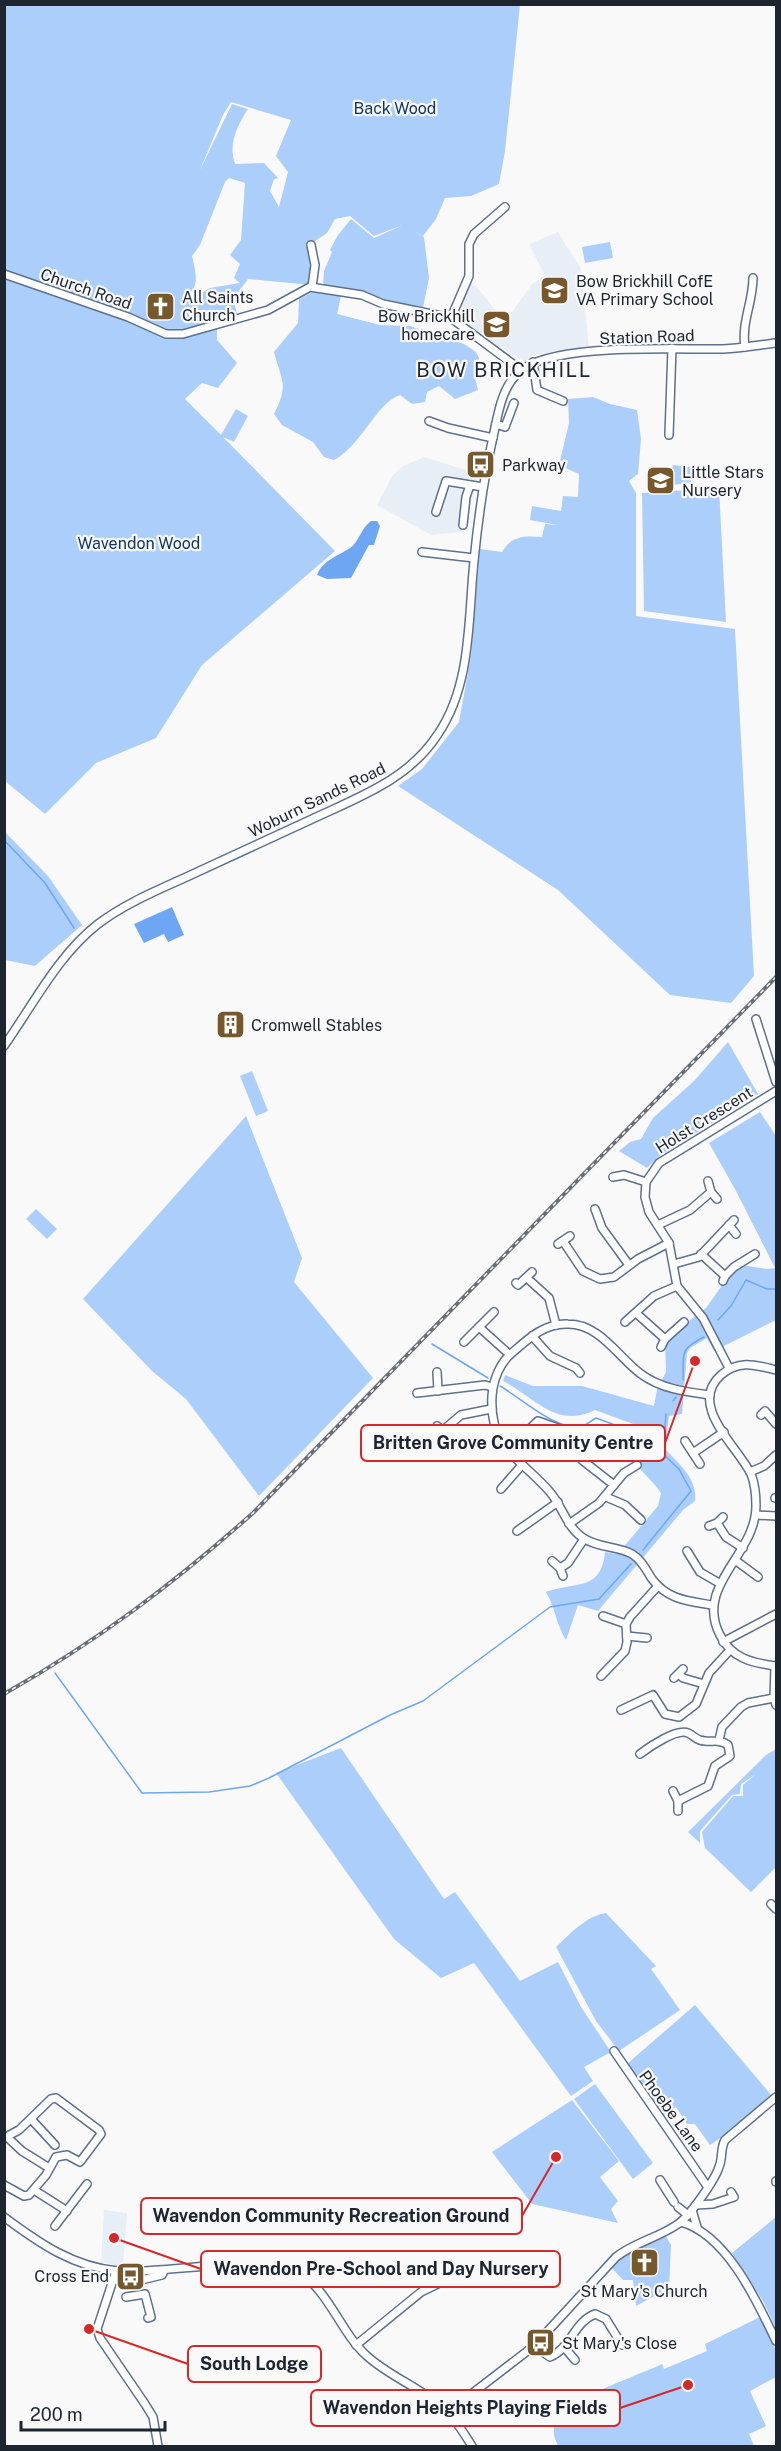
<svg xmlns="http://www.w3.org/2000/svg" width="781" height="2451" font-family="'Public Sans',sans-serif">
<style>
.built{fill:#e8eef5}
.green{fill:#accefb;fill-rule:evenodd}
.water{fill:#6da7f3}
.lines{fill:none;stroke-linecap:round;stroke-linejoin:round}
.stream{stroke:#6da7f3;stroke-width:1.5}
.minor-casing{stroke:#5d718c;stroke-width:10}
.minor{stroke:#fff;stroke-width:7}
.rail-casing{stroke:#696e76;stroke-width:4}
.rail{stroke:#f9f9f9;stroke-width:1.5;stroke-dasharray:4.5;stroke-linecap:butt}
.labels{text-anchor:middle;dominant-baseline:central;stroke-width:4.5;stroke-linejoin:round;paint-order:stroke}
.park-label{font-size:16px;fill:#0f3666;stroke:#f9f9f9}
.poi-label{font-size:16px;fill:#1c2530;stroke:#f9f9f9;text-anchor:start}
.street-label{font-size:16px;fill:#1c2530;stroke:#f9f9f9}
.quarter-label{font-size:20px;letter-spacing:1.5px;fill:#1c2530;stroke:#f9f9f9}
.leader{fill:none;stroke:#d62828;stroke-width:2}
.callout-dot{fill:#d62828;stroke:#f9f9f9;stroke-width:2}
.callout{fill:#f9f9f9;stroke:#d62828;stroke-width:2}
.callout-label{font-size:18px;text-anchor:middle;font-weight:bold;fill:#1c2530}
</style>
<rect width="100%" height="100%" fill="#f9f9f9"/>
<g class="built">
<polygon points="558,232 581,269 589,347 533,355 525,362 454,318 468,283 476,286 505,322 532,284 545,276 529,244"/>
<polygon points="424,457 479,474 463,532 431,535 377,505 393,475 403,466"/>
<polygon points="104,2210 127,2213 123,2265 101,2263"/>
</g>
<g class="green">
<path d="M4,5h516l-15,146 -6,33 -28,12 -26,2 -9,21 -13,17 -10,-5 11,6 5,41 -6,30c-34,-7 -65,-17 -100,-22l1,-15 8,-19 -2,-2 8,-15 13,-16 23,19 29,-13 -29,11 -24,-20 -15,3 -8,14 -18,12 5,20 -3,20 -63,-6 -15,20 5,18 -21,12v11l20,23 -19,25 -16,-5 -17,16 36,36 15,-26 12,7 -14,26 -11,-5 112,114 -133,114 -46,73 -60,25 -51,51 -40,-33zM231,102l60,18 -15,36 12,16 -9,35 -9,-16 4,-12 4,-1 -14,-15 -29,1c-7,-20 2,-38 13,-55l-16,-5 -32,66 23,-55zM229,178l16,5 -4,57 -11,15 10,9 -6,14 6,5 -30,5 -24,14 -3,-4c18,-9 13,-25 9,-42l8,-11 25,-63z"/>
<polygon points="610,242 613,258 585,263 582,247"/>
<path d="M315,291l26,5 -4,18 43,11 30,1 54,18 12,8 3,6 1,10 -5,10 3,12 -23,9 -16,-13 -12,6 -2,10 -13,2 -12,-9c-24,8 -38,50 -66,65l-10,-3 -11,-15 -31,-17 -8,-11c15,-29 8,-32 0,-62l24,-29 1,-24z"/>
<path d="M593,397l17,7 27,6 4,29 -3,35 -9,7 7,12v123l99,13 19,347 -23,27 -61,-8 -112,-105 -160,-104 24,-17 37,-47 12,-66 9,-107 22,3c10,-17 23,-16 40,-15l3,-13 13,1 -28,-5 2,-14 29,5 2,-15 15,1 1,-23 -20,-9 10,-42 -1,-24z"/>
<polygon points="673,465 691,467 691,482 668,486"/>
<polygon points="719,488 726,622 644,611 642,493"/>
<polygon points="4,831 48,876 82,925 35,966 5,960"/>
<polygon points="728,1042 758,1094 658,1157 647,1168 619,1151 630,1142 641,1139 653,1118 695,1080"/>
<polygon points="252,1071 268,1111 256,1116 240,1076"/>
<path d="M760,1112l16,24v184l-62,31 -7,-13 -17,10 -3,5 -5,61 -13,2 -4,33c14,15 33,30 30,52l-12,9 -85,101 -20,-6 -12,35c-10,-16 -11,-33 -20,-48 30,-11 55,0 59,-40l12,2 4,-4 37,-44 3,-13c-9,-15 -34,-30 -29,-49 2,-6 9,-11 12,-16l-49,-18c-39,19 -59,-12 -92,-29l2,-6 28,11h49l72,20 3,-16 9,-18 -1,-33 41,-31 24,-34 11,-9 26,4 8,-1 -39,-77 -27,-48z"/>
<polygon points="246,1116 302,1258 294,1282 373,1378 259,1496 186,1399 152,1371 83,1299"/>
<polygon points="36,1209 57,1229 47,1239 26,1219"/>
<polygon points="341,1748 444,1899 455,1892 520,1981 558,1962 581,2007 611,2052 584,2067 593,2081 571,2096 474,1963 441,1978 394,1939 276,1773"/>
<polygon points="776,1749 776,1867 751,1892 705,1848 702,1832 733,1796 743,1796 743,1785 755,1775 741,1784 740,1794 732,1795 700,1831 700,1843 688,1832 766,1755"/>
<path d="M606,1913l50,53 -5,3 29,41 -61,41 -23,-30 -40,-74c14,-13 30,-31 50,-34z"/>
<polygon points="695,2005 772,2096 747,2120 710,2145 695,2124 687,2124 676,2107 664,2115 627,2064"/>
<polygon points="595,2084 653,2163 633,2179 574,2099"/>
<polygon points="572,2100 619,2161 600,2177 618,2201 611,2209 618,2223 532,2204 492,2152"/>
<polygon points="776,2217 776,2328 763,2301 732,2253"/>
<polygon points="664,2233 671,2245 669,2288 636,2306 633,2280 623,2280 609,2265 625,2251"/>
<path d="M760,2317l16,33v27l-26,14 16,35 -17,8 5,12h-196c-3,-7 -6,-13 -3,-22 8,-24 82,-48 107,-60l2,5 43,-18 -2,-7z"/>
</g>
<g class="water">
<path d="M371,521h6l3,5 -6,19h-5l-18,33 -24,1 -10,-4c6,-15 21,-19 33,-27 9,-6 11,-20 21,-27z"/>
<polygon points="172,907 184,935 168,942 164,934 144,943 134,924"/>
</g>
<g class="lines">
<g class="stream">
<polyline points="4,840 45,883 74,928"/>
<polyline points="764,1032 776,1071"/>
<polyline points="718,1320 731,1306 746,1280 767,1289 776,1289"/>
<polyline points="432,1344 488,1378"/>
<path d="M683,1380c1,-26 -5,-30 21,-43"/>
<path d="M500,1386c20,11 60,49 84,39 4,-1 8,-5 12,-7l54,20 13,1"/>
<polyline points="673,1401 676,1397"/>
<polyline points="643,1550 691,1491 679,1469 663,1454 666,1414"/>
<polyline points="55,1673 142,1793 209,1792 250,1786 269,1778 390,1715 423,1701 550,1607 599,1599 631,1564"/>
</g>
<defs>
<g id="minor">
<polyline points="311,245 315,265 312,287"/>
<polyline points="4,274 128,317 166,334 183,334 268,310 310,287 362,295 383,304 451,318 521,370"/>
<polyline points="451,318 469,276 469,244 474,234 505,207"/>
<path d="M745,347c-4,-24 8,-45 8,-69"/>
<polyline points="533,362 537,390 563,401"/>
<polyline points="429,421 448,428 493,438"/>
<polyline points="496,424 505,427 514,403"/>
<polyline points="669,435 672,348"/>
<polyline points="436,512 446,481 483,487"/>
<polyline points="463,525 466,497 470,485"/>
<polyline points="422,552 474,558"/>
<polyline points="756,1019 776,1082"/>
<path d="M4,1046c29,-41 54,-91 94,-122 29,-22 63,-35 95,-50 43,-20 87,-40 130,-60 44,-20 88,-38 115,-80 34,-50 30,-116 36,-173 4,-42 10,-83 19,-124 5,-22 8,-49 26,-65 33,-30 158,-22 204,-23 18,-1 36,-4 53,-6"/>
<polyline points="613,1177 624,1175 646,1182"/>
<polyline points="708,1181 711,1192 717,1199"/>
<polyline points="595,1209 602,1228 629,1265"/>
<polyline points="658,1225 690,1210 711,1192"/>
<polyline points="729,1225 736,1234"/>
<polyline points="563,1241 583,1271 600,1279 614,1277 638,1259 669,1243"/>
<polyline points="558,1244 570,1236"/>
<polyline points="701,1254 725,1276 723,1281"/>
<polyline points="674,1264 699,1257 734,1220"/>
<polyline points="725,1276 734,1267 755,1254"/>
<polyline points="527,1278 549,1298 556,1325"/>
<polyline points="516,1283 518,1285 532,1272"/>
<polyline points="636,1313 665,1339"/>
<polyline points="625,1322 654,1296 677,1286"/>
<polyline points="479,1327 509,1354"/>
<polyline points="532,1336 550,1356 576,1368 580,1373"/>
<polyline points="464,1342 494,1312"/>
<polyline points="661,1347 665,1339 684,1322"/>
<polyline points="729,1368 703,1318 677,1286 669,1243 649,1212 645,1197 646,1182 659,1163 776,1091"/>
<path d="M776,1370c-20,-5 -37,-11 -55,5 -34,30 17,72 30,99 4,10 5,21 5,32 0,49 -62,79 -36,129 11,23 32,28 56,31"/>
<polyline points="437,1372 438,1391"/>
<polyline points="417,1393 485,1385 492,1387"/>
<path d="M710,1395c-23,-3 -49,-6 -69,-21 -23,-17 -41,-50 -73,-50 -23,-1 -39,14 -55,28 -13,10 -20,28 -21,44 -3,52 28,62 58,96 13,15 17,37 35,47 14,9 33,7 47,15 10,6 14,16 20,25 16,21 36,22 60,26"/>
<polyline points="761,1415 765,1411 776,1424"/>
<polyline points="437,1426 452,1439"/>
<polyline points="442,1431 461,1415 491,1409"/>
<polyline points="685,1441 700,1464"/>
<polyline points="592,1449 582,1460 614,1485"/>
<polyline points="507,1450 538,1421 558,1428"/>
<polyline points="693,1453 724,1432"/>
<polyline points="750,1472 764,1466 776,1455"/>
<polyline points="501,1489 522,1465"/>
<polyline points="606,1497 625,1505 641,1520"/>
<polyline points="775,1498 776,1498"/>
<polyline points="756,1515 776,1516"/>
<polyline points="717,1523 726,1537 743,1548"/>
<polyline points="569,1524 599,1503 624,1473 637,1465"/>
<polyline points="709,1526 717,1523 723,1517"/>
<polyline points="517,1531 558,1502"/>
<polyline points="687,1551 700,1572 719,1583"/>
<polyline points="735,1560 758,1577"/>
<polyline points="552,1561 560,1568"/>
<polyline points="563,1576 560,1568 568,1563 584,1539"/>
<polyline points="603,1616 626,1624"/>
<polyline points="627,1636 647,1638"/>
<polyline points="723,1642 776,1614"/>
<polyline points="775,1666 774,1698 776,1705"/>
<polyline points="679,1674 683,1678 704,1684"/>
<polyline points="601,1676 625,1651 627,1642 626,1624 630,1617 658,1586"/>
<polyline points="674,1678 683,1669"/>
<polyline points="621,1710 653,1695 665,1714 679,1717 696,1704 709,1673 730,1650"/>
<polyline points="719,1740 722,1727 741,1707 748,1703 774,1698"/>
<path d="M640,1754c9,-7 37,-26 48,-21 7,3 8,8 17,8 9,1 14,-2 23,4l2,11 -15,10 -7,20 -30,15"/>
<polyline points="673,1791 678,1801 678,1811"/>
<polyline points="771,1904 776,1909"/>
<polyline points="614,2051 707,2186"/>
<polyline points="31,2119 55,2145"/>
<polyline points="7,2137 22,2151 46,2166"/>
<polyline points="4,2138 19,2130 51,2099 56,2098 99,2130 101,2134 80,2162 67,2155 56,2157 46,2175 29,2195 24,2196 4,2185"/>
<polyline points="660,2180 674,2202"/>
<polyline points="776,2181 776,2182"/>
<polyline points="34,2190 67,2211"/>
<polyline points="696,2205 713,2204 734,2197 731,2192"/>
<polyline points="678,2207 688,2215"/>
<polyline points="692,2210 697,2227"/>
<path d="M4,2217c35,26 69,50 114,54 44,4 147,-19 180,1 31,18 42,60 69,84 23,21 55,32 78,54 11,9 19,24 27,36"/>
<path d="M681,2222c46,13 76,79 95,119"/>
<polyline points="55,2226 87,2184"/>
<polyline points="116,2271 97,2329 100,2338 145,2404 153,2417 158,2446"/>
<polyline points="114,2280 137,2281 162,2275 164,2271"/>
<polyline points="126,2297 145,2294 151,2317 148,2318"/>
<polyline points="356,2345 421,2292 458,2274"/>
<path d="M534,2346l16,11c21,-9 24,-35 45,-43l11,5 16,26"/>
<polyline points="564,2347 575,2360"/>
<path d="M448,2412l86,-66 82,-89c19,-15 42,-19 62,-33 11,-7 37,-44 41,-57 4,-9 1,-18 6,-27l51,-43"/>
</g>
</defs>
<use href="#minor" class="minor-casing"/>
<use href="#minor" class="minor"/>
<defs>
<path id="rail" d="M4,1694c95,-54 168,-109 249,-181l523,-536"/>
</defs>
<use href="#rail" class="rail-casing"/>
<use href="#rail" class="rail"/>
</g>
<defs>
<symbol id="school-square" viewBox="-11 -11 22 22"><rect x="-9" y="-9" width="18" height="18" rx="4" fill="#76582c" stroke="#f9f9f9"/><path d="M0-5L7-2L0 1L-7-2ZM-4 1L0 2.5L4 1V4Q0 6-4 4Z" fill="#fff"/></symbol>
<symbol id="church-square" viewBox="-11 -11 22 22"><rect x="-9" y="-9" width="18" height="18" rx="4" fill="#76582c" stroke="#f9f9f9"/><path d="M-1.2-6h2.4v3.5h3.3v2.4h-3.3V6h-2.4V-.1h-3.3v-2.4h3.3Z" fill="#fff"/></symbol>
<symbol id="bus-square" viewBox="-11 -11 22 22"><rect x="-9" y="-9" width="18" height="18" rx="4" fill="#76582c" stroke="#f9f9f9"/><path d="M-5-6H5V4H4V6H2V4H-2V6H-4V4H-5ZM-3.5-4V0h7V-4ZM-3.5 1.2v1.5H-2V1.2ZM2 1.2v1.5H3.5V1.2Z" fill="#fff"/></symbol>
<symbol id="building-square" viewBox="-11 -11 22 22"><rect x="-9" y="-9" width="18" height="18" rx="4" fill="#76582c" stroke="#f9f9f9"/><path d="M-4-6H4V6H1V3H-1V6H-4ZM-2.5-4.3h1.7v1.8h-1.7ZM.8-4.3h1.7v1.8H.8ZM-2.5-1h1.7V.8h-1.7ZM.8-1h1.7V.8H.8Z" fill="#fff"/></symbol>
</defs>
<g fill-rule="evenodd">
<use href="#school-square" x="538" y="274" width="33" height="33"/>
<use href="#church-square" x="144" y="290" width="33" height="33"/>
<use href="#school-square" x="480" y="308" width="33" height="33"/>
<use href="#bus-square" x="464" y="448" width="33" height="33"/>
<use href="#school-square" x="644" y="464" width="33" height="33"/>
<use href="#building-square" x="214" y="1008" width="33" height="33"/>
<use href="#church-square" x="628" y="2246" width="33" height="33"/>
<use href="#bus-square" x="114" y="2260" width="33" height="33"/>
<use href="#bus-square" x="524" y="2326" width="33" height="33"/>
</g>
<g class="labels">
<g class="park-label">
<text x="395" y="108">Back Wood</text>
<text x="139" y="543">Wavendon Wood</text>
</g>
<g class="poi-label">
<text x="576" y="281">Bow Brickhill CofE<tspan x="576" dy="18">VA Primary School</tspan></text>
<text x="182" y="297">All Saints<tspan x="182" dy="18">Church</tspan></text>
<text x="475" y="316" text-anchor="end">Bow Brickhill<tspan x="475" dy="18">homecare</tspan></text>
<text x="502" y="465">Parkway</text>
<text x="682" y="472">Little Stars<tspan x="682" dy="18">Nursery</tspan></text>
<text x="251" y="1025">Cromwell Stables</text>
<text x="109" y="2276" text-anchor="end">Cross End</text>
<text x="644" y="2291" text-anchor="middle">St Mary's Church</text>
<text x="562" y="2343">St Mary's Close</text>
</g>
<g class="street-label">
<text transform="translate(86 289) rotate(19)">Church Road</text>
<text transform="translate(647 337) rotate(-2)">Station Road</text>
<text transform="translate(317 800) rotate(-26)">Woburn Sands Road</text>
<text transform="translate(704 1120) rotate(-32)">Holst Crescent</text>
<text transform="translate(671 2111) rotate(54)">Phoebe Lane</text>
</g>
<g class="quarter-label">
<text x="504" y="370">BOW BRICKHILL</text>
</g>
</g>
<path class="leader" d="M695 1361L665 1443M556 2157L522 2216M114 2238L201 2269M89 2329L188 2364M688 2385L620 2408"/>
<g class="callout-dot">
<circle cx="695" cy="1361" r="6"/>
<circle cx="556" cy="2157" r="6"/>
<circle cx="114" cy="2238" r="6"/>
<circle cx="89" cy="2329" r="6"/>
<circle cx="688" cy="2385" r="6"/>
</g>
<g class="callout">
<rect x="361" y="1425" width="304" height="36" rx="6"/>
<rect x="141" y="2198" width="381" height="36" rx="6"/>
<rect x="201" y="2251" width="359" height="36" rx="6"/>
<rect x="188" y="2346" width="133" height="36" rx="6"/>
<rect x="311" y="2390" width="309" height="36" rx="6"/>
</g>
<g class="callout-label">
<text x="513" y="1449">Britten Grove Community Centre</text>
<text x="331" y="2222">Wavendon Community Recreation Ground</text>
<text x="381" y="2275">Wavendon Pre-School and Day Nursery</text>
<text x="254" y="2370">South Lodge</text>
<text x="465" y="2414">Wavendon Heights Playing Fields</text>
</g>
<rect width="781" height="2451" fill="none" stroke="#1c2530" stroke-width="12"/>
<path d="M21 2421v9h144v-9" fill="none" stroke="#1c2530" stroke-width="3"/>
<text x="30" y="2421" font-size="18" fill="#1c2530" stroke="#f9f9f9" stroke-width="4.5" paint-order="stroke">200 m</text>
</svg>
